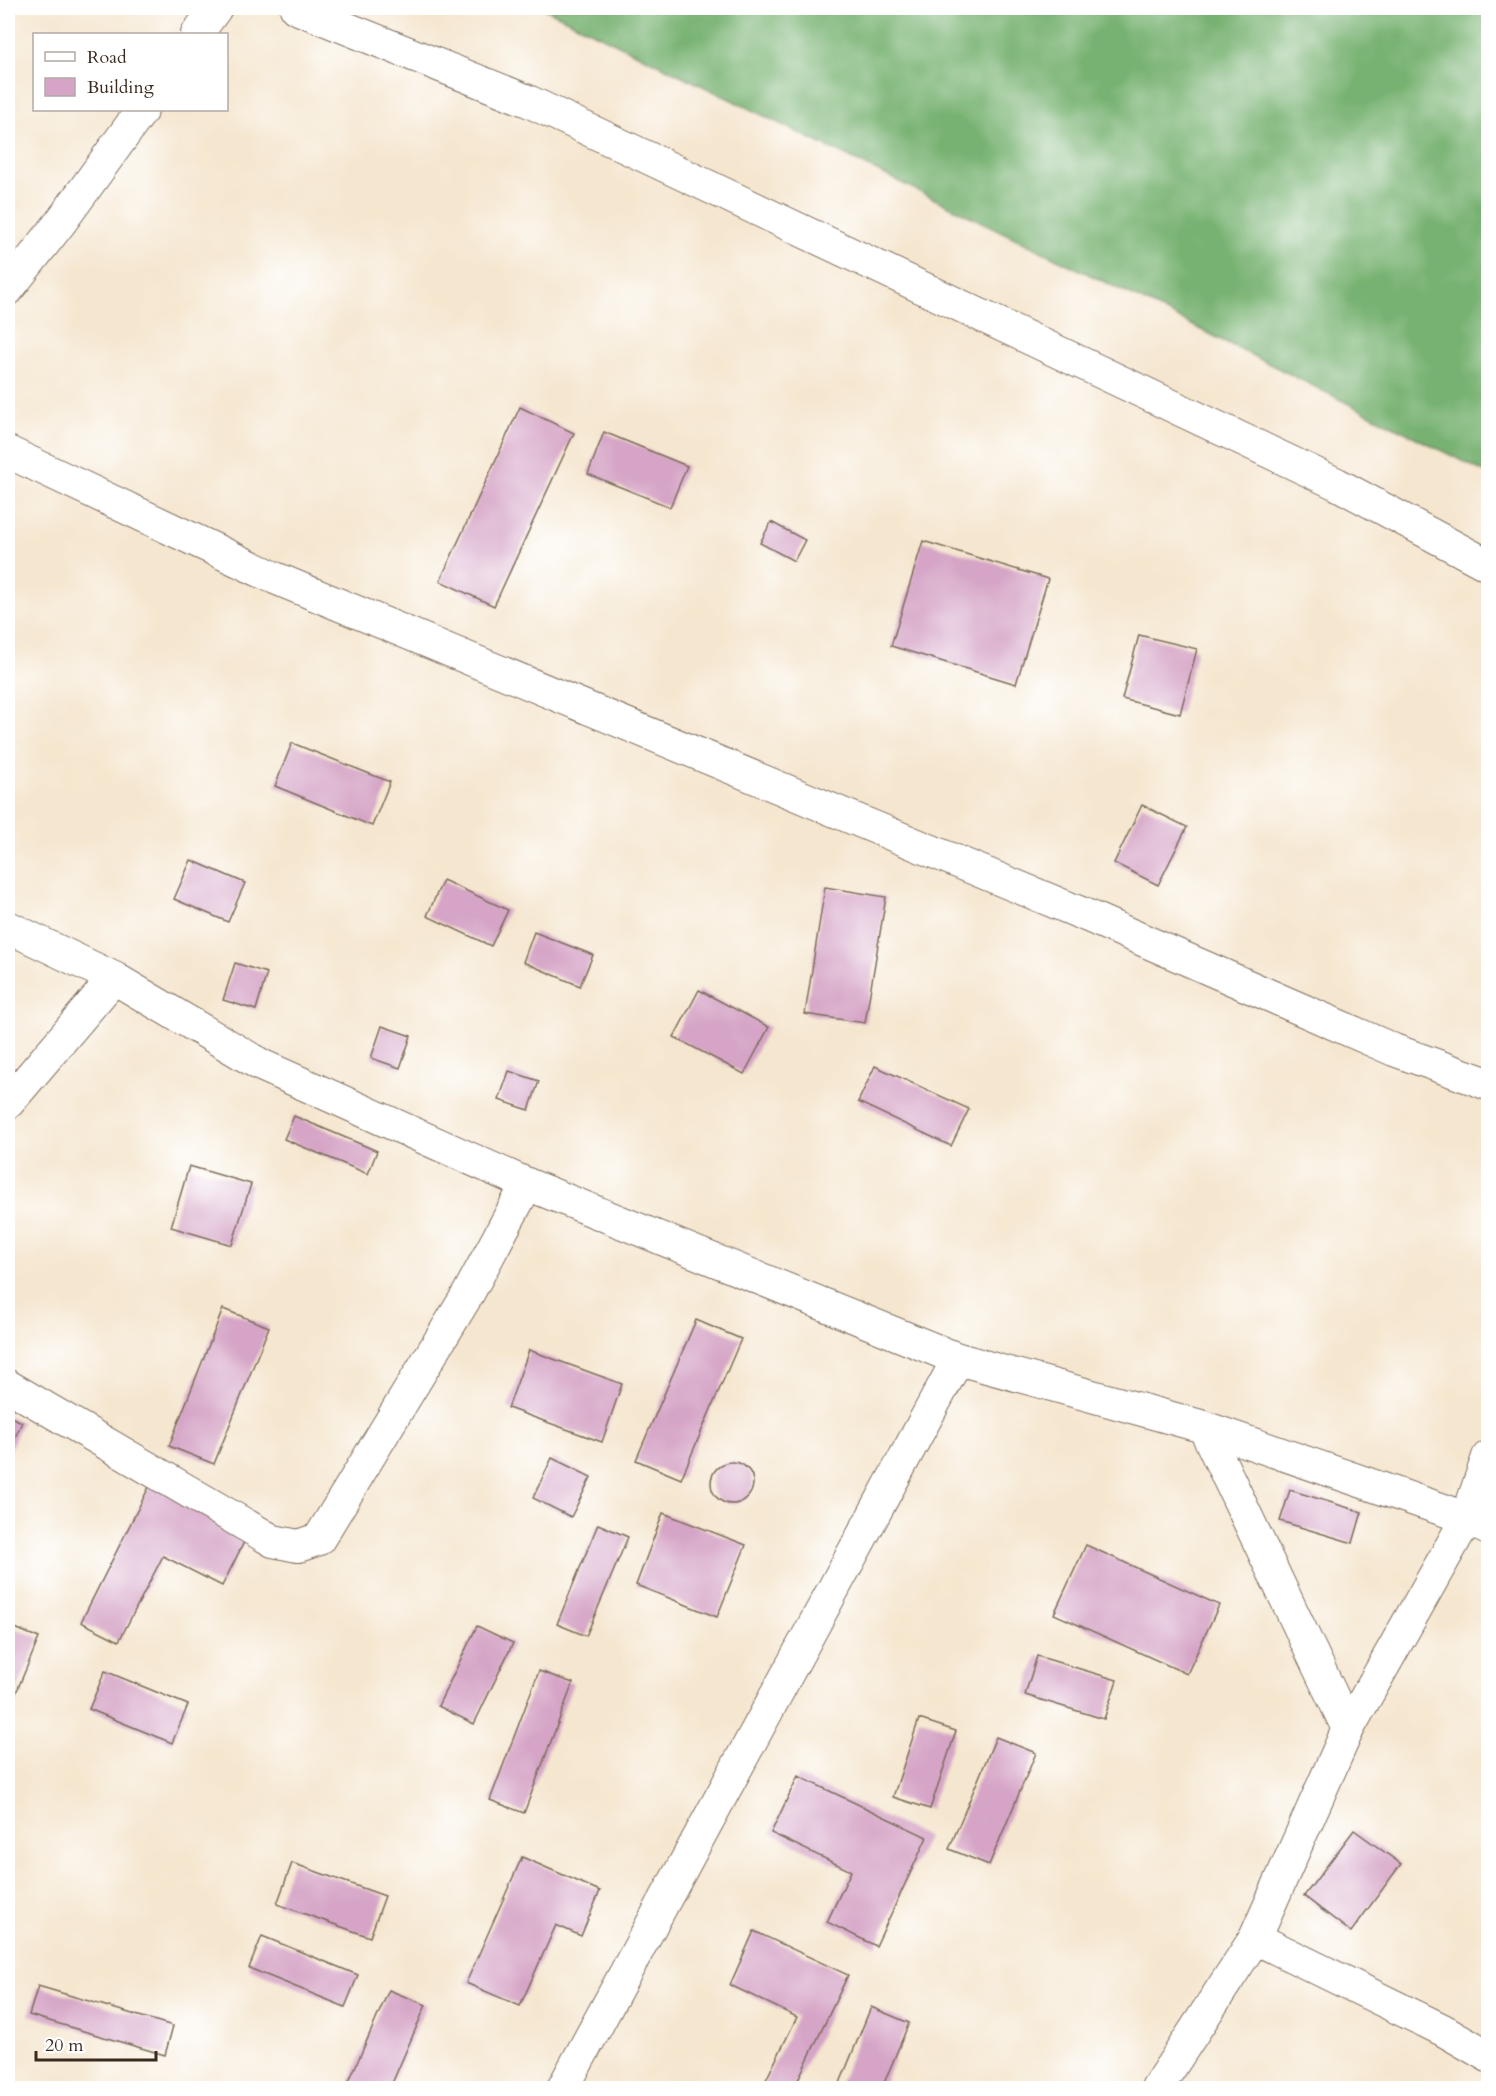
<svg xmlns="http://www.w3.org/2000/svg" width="1496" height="2096" font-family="Cardo,serif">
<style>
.forest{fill:#78b272;stroke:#5a6e48;stroke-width:1.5}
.building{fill:#d5a4c6}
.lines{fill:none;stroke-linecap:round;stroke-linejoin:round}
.street-casing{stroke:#7c6c5c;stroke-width:34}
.street{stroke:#fff;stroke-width:32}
</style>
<rect width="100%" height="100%" fill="#fff"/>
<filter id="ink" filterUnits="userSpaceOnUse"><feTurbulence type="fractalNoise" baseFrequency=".0167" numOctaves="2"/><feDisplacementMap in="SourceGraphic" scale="12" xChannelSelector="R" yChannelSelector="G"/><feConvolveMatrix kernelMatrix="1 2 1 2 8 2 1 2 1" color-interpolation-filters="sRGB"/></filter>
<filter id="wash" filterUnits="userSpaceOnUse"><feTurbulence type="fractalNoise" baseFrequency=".008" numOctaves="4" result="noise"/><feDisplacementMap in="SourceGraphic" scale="24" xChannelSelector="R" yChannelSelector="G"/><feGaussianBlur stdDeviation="1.35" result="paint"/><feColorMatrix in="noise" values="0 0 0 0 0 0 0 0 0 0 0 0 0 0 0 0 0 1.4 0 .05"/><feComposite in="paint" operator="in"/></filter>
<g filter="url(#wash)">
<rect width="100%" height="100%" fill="#f5e6cf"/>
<polygon class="forest" points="543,8 1488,8 1488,474 1162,310"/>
<g id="blocks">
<g class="building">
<polygon points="520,407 574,433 494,606 440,581"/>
<polygon points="604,432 687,466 670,507 588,474"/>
<polygon points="771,522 805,540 794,561 760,543"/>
<polygon points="923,541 1048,579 1016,684 891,646"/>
<polygon points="1139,635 1197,649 1180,714 1122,699"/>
<polygon points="292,743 390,782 372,826 275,786"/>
<polygon points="1142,805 1187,827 1158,885 1114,863"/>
<polygon points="191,860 245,883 228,922 174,899"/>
<polygon points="443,880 508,910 491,946 427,916"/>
<polygon points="825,887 886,897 865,1023 805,1014"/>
<polygon points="534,932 593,955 580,986 523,962"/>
<polygon points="235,963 267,973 256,1010 223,1000"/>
<polygon points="699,990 769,1027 744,1074 674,1037"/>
<polygon points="382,1026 411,1036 400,1068 371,1058"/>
<polygon points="875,1066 969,1109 951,1146 858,1102"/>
<polygon points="509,1071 539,1081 529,1110 499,1100"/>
<polygon points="294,1116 377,1151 368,1174 284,1139"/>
<polygon points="189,1166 251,1184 232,1245 171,1227"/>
<polygon points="223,1309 269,1327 214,1464 169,1446"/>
<polygon points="696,1320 741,1339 681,1479 636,1460"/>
<polygon points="529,1350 622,1384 602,1442 508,1408"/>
<polygon points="8,1416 22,1422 8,1454"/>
<polygon points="552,1458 591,1477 571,1517 533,1498"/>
<circle cx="732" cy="1483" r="21"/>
<polygon points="151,1483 249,1532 222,1586 163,1556 119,1641 81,1622"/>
<polygon points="1290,1490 1362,1512 1353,1543 1280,1521"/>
<polygon points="663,1513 746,1545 717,1617 636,1585"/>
<polygon points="598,1524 628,1537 586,1636 557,1624"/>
<polygon points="1086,1545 1219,1605 1187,1674 1054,1614"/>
<polygon points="8,1625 39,1638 8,1712"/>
<polygon points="477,1626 513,1643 474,1724 438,1706"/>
<polygon points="1037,1656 1117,1680 1104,1719 1025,1695"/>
<polygon points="105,1671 188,1705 172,1743 89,1709"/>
<polygon points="539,1671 573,1683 524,1813 490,1800"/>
<polygon points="919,1719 956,1731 930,1809 893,1797"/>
<polygon points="996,1737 1036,1753 989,1865 949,1849"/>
<polygon points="798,1776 927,1837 876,1946 827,1922 851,1871 771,1833"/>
<polygon points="1354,1830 1401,1864 1351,1932 1304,1896"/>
<polygon points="522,1857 600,1891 581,1936 556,1925 520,2006 466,1983"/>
<polygon points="292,1863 385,1896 370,1937 277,1904"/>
<polygon points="754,1931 848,1975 794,2088 762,2088 797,2017 730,1985"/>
<polygon points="262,1936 358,1975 345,2007 249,1968"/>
<polygon points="38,1986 173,2026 165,2055 29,2015"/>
<polygon points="389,1990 426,2005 390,2088 346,2088"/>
<polygon points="871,2007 909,2023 882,2088 838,2088"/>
</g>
</g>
</g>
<g filter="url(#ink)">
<use href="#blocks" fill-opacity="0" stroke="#7c6c5c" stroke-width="1.5"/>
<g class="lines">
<defs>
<g id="street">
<polyline points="296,8 528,101 1337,484 1488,565"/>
<polyline points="197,34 216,8"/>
<polyline points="8,289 60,223 142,110"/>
<polyline points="8,452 275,578 1088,916 1394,1050 1488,1084"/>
<polyline points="8,927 114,978 261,1065 527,1184 958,1359 1204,1427 1467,1518 1488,1529"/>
<polyline points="8,1103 114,978"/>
<polyline points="8,1386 273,1541 298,1546 319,1539 468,1294 527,1184"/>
<polyline points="1204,1427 1348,1729"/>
<polyline points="1255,1938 1443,2030 1488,2056"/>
<polyline points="563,2088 958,1359"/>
<polyline points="1157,2088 1255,1938 1348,1729 1467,1518 1488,1457"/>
</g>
</defs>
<use href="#street" class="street-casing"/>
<use href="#street" class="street"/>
</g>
</g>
<rect width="1496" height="2096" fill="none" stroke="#fff" stroke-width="30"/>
<rect x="33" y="33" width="195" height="78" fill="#ffffff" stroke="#b1aaa5" stroke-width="1.5"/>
<rect x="45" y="52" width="30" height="9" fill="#ffffff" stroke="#b1aaa5" stroke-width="1.5"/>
<text x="87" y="63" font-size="18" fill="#3b2a1e">Road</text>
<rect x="45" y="78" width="30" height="18" fill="#d5a4c6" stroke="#b1aaa5" stroke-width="1.5"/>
<text x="87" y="93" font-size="18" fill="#3b2a1e">Building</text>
<path d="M36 2051v9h120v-9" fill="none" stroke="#3b2a1e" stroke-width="3"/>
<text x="45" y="2051" font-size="18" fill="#3b2a1e" stroke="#ffffff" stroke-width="4.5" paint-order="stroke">20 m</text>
</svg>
